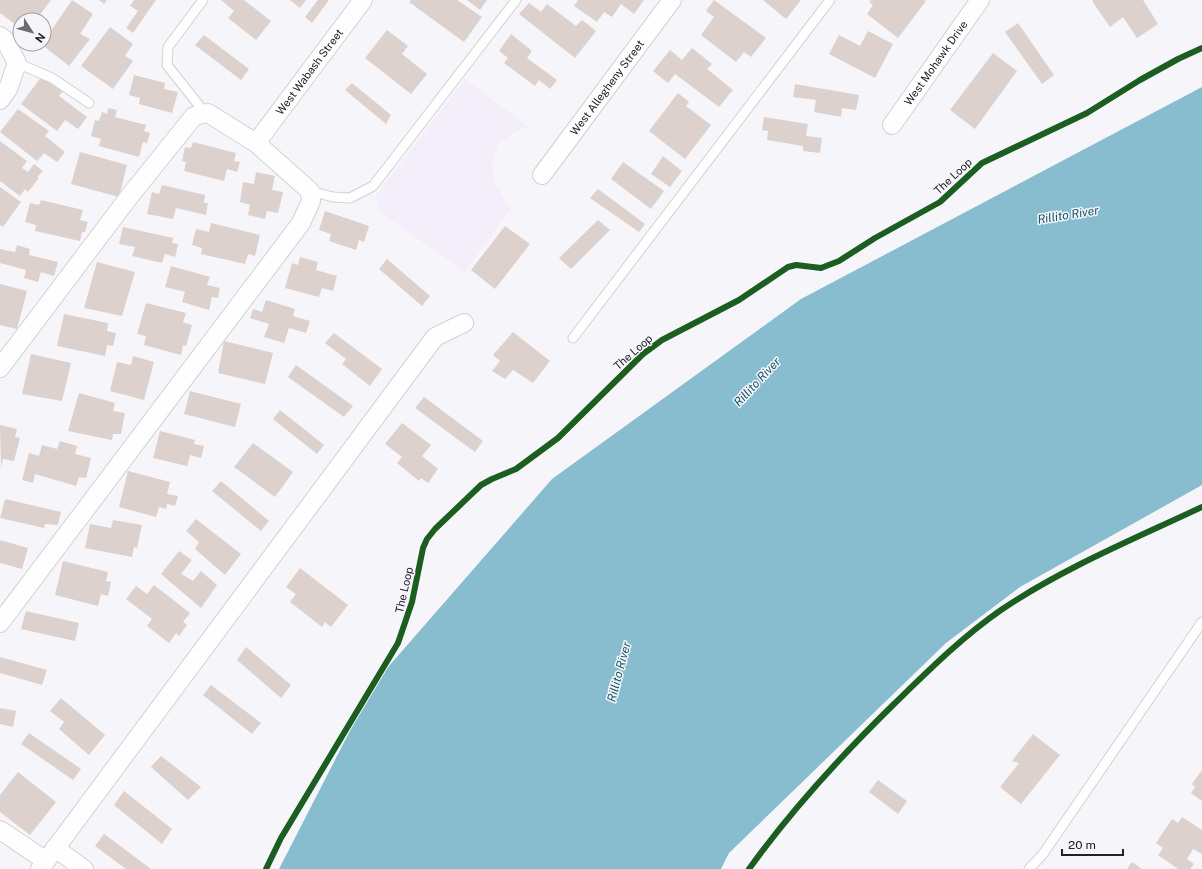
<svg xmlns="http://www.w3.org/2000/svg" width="1202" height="869" font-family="'Public Sans',sans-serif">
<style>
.industrial{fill:#f4eefb}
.water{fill:#87bdce}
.building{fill:#dcd1cc}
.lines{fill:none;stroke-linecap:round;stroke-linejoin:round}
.service-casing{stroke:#d2d2d5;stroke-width:11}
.minor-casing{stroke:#d2d2d5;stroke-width:20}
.service{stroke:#fefefe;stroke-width:9}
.minor{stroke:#fefefe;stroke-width:18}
.cycleway-casing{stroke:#f5f5fb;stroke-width:8}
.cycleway{stroke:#1b5e20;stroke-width:6}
.labels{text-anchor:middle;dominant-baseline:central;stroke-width:3;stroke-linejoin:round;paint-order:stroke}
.street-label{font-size:11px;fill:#222224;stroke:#f5f5fb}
.water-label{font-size:12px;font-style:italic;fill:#135564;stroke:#f5f5fb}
</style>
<rect width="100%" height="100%" fill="#f6f6fa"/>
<polygon class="industrial" points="465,79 529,127 513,133 505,140 500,141 492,161 494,182 511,209 465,272 378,211 376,195"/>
<polygon class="water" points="1202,87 1202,485 1020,587 946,643 729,853 721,869 279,869 375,682 552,479 801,299"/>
<g class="building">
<polygon points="0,0 51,0 36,20 20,20 20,28 0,13"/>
<polygon points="72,0 93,14 80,34 90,39 69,66 41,44 44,44 44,41"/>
<polygon points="99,0 107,0 104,4"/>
<polygon points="134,0 156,0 133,33 126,28 138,11 130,6"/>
<polygon points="221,0 244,0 271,21 256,40 228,18 234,11"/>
<polygon points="290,0 306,0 300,8"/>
<polygon points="318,0 329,0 312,23 305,17"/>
<polygon points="411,0 457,0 482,17 464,42 409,2"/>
<polygon points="467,0 487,0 480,10"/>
<polygon points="578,0 644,0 634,14 621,4 612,17 604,12 597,22 574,6"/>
<polygon points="714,0 766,38 751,57 744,52 736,62 701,35 714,17 706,11"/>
<polygon points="763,0 801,0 786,19"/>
<polygon points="871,0 924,0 926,1 898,38 867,14 873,5 869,2"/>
<polygon points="1094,0 1143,0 1158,24 1137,38 1123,17 1110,27 1092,1"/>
<polygon points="529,3 541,12 547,4 576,26 582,20 596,31 575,58 519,14"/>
<polygon points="1018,23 1054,75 1042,84 1005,32"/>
<polygon points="110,27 133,44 125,56 133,61 113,89 81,66"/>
<polygon points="387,30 408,46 402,54 427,74 411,94 365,58"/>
<polygon points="868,31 893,44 875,78 829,54 839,35 860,46"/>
<polygon points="511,34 532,51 527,58 557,80 550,89 539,80 535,86 504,63 508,58 499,51"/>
<polygon points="204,35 249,69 241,80 195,45"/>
<polygon points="692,48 712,64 707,69 733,90 719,107 675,74 668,83 653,71 670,50 682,60"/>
<polygon points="993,53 1017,71 975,129 950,110"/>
<polygon points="134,75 165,83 164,89 178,92 172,113 139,104 140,98 129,95"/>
<polygon points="42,76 63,91 59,96 87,117 78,129 65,120 57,131 21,104"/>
<polygon points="352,83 391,115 386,124 345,90"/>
<polygon points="795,84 859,95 856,110 842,108 841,117 814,112 816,100 793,97"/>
<polygon points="678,93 689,102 686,106 711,125 685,159 649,131"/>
<polygon points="108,108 117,110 115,117 146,125 144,131 150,133 147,143 143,142 139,157 99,146 101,139 91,136 95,120 99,121 102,112 107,114"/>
<polygon points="18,109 49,131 45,136 65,152 57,162 44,153 37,161 0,132"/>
<polygon points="764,117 808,124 806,136 822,138 820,153 803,151 803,146 767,140 768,131 762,130"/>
<polygon points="0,141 27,161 22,168 28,172 34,164 43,171 37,177 39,178 28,192 25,189 20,196 0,181"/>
<polygon points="193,142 236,153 234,161 240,162 237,172 227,169 224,181 184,171 186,162 182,161 185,147 191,148"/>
<polygon points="80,152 127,165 119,197 71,184"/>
<polygon points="663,156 682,171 670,187 651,174"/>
<polygon points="623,162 664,191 651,209 611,179"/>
<polygon points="256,172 275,176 272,190 283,192 278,213 267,211 265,219 248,215 250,205 240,202 243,182 254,184"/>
<polygon points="162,185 205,195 204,203 208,203 206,215 176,208 173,219 147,214 152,192 159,194"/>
<polygon points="0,187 21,202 3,227 0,225"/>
<polygon points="598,189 645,224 639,232 590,198"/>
<polygon points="41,200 83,210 80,220 88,222 85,232 82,232 80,241 35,231 36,225 25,222 30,203 39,205"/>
<polygon points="325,211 369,226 364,242 359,240 356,250 329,241 331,234 319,230"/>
<polygon points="598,220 610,230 571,269 559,258"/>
<polygon points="211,223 260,235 255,256 248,254 245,264 201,254 202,248 192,245 196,229 209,232"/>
<polygon points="505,226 530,244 495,289 471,270"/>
<polygon points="123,227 173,238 172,243 178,244 175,257 165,254 162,263 132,256 135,247 119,244"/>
<polygon points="17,245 30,249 29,255 58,262 54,276 41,272 38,282 24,278 26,270 0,263 0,249 15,252"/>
<polygon points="300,257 318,262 316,270 337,276 333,291 322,288 319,297 285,288 292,263 298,265"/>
<polygon points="387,259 430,296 422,306 379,269"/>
<polygon points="97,262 135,272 122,316 84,308"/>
<polygon points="171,266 210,277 207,285 220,288 218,298 212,297 209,310 182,302 185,292 165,287"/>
<polygon points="0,284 27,291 17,329 0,325"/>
<polygon points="266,300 295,309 293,316 310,321 306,333 289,328 284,343 264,337 269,324 250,318 253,309 262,312"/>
<polygon points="146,303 186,313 183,322 192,325 186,346 183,345 181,355 144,345 146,336 137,334"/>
<polygon points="64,314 108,323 107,331 116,333 113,346 107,345 105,356 57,346"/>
<polygon points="513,332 550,361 533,383 513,370 505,379 492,371 500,361 493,355"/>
<polygon points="334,333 382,369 370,386 342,364 346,359 325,343"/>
<polygon points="224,341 273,353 265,384 218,373"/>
<polygon points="31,354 71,363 62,401 22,394"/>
<polygon points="133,356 154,362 144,400 110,391 117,362 131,365"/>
<polygon points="296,365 353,406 344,417 288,377"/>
<polygon points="190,391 241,404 235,427 184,414"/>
<polygon points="79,393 115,403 113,411 125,413 121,434 113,434 112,440 68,431"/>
<polygon points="424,397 483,441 475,452 415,408"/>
<polygon points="280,410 324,445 317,454 273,419"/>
<polygon points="402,423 431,445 422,456 438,469 428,483 421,478 419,481 397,463 402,457 385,444"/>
<polygon points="0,425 17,429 15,437 20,438 14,461 3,459 1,468"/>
<polygon points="160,431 195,440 194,444 204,446 201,458 190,455 187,466 153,458"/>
<polygon points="60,441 77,446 75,454 91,458 86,478 79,477 76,486 35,474 33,483 22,480 29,453 39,456 42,445 57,449"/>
<polygon points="253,443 293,472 275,497 234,467"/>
<polygon points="128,471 170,482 167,494 178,496 175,506 167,504 166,509 159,507 156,517 119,507"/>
<polygon points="221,481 269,521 261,531 212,491"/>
<polygon points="5,499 61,512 58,525 45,524 44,528 0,518"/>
<polygon points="196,519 241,554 225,575 195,549 199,542 186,531"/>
<polygon points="113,520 142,525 137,548 134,547 132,557 85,548 90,524 111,528"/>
<polygon points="0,540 28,548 22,569 0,563"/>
<polygon points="179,551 192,560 181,574 193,581 201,571 217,585 201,608 161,574"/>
<polygon points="63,561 108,572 106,581 111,582 108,596 101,594 98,606 55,595"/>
<polygon points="300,568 348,605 331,627 325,622 322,627 290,602 296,594 286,587"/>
<polygon points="154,585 190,613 183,622 187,625 179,636 176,633 169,643 147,626 152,619 126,599 136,586 147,594"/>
<polygon points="26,611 79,623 75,641 21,629"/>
<polygon points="246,647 291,685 281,698 237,660"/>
<polygon points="0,657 47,670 42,685 0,673"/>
<polygon points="211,685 261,723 252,734 203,695"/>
<polygon points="61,698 105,735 89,755 59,729 64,722 50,711"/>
<polygon points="0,708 16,711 13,727 0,724"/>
<polygon points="29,733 81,769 73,780 21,744"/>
<polygon points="1033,734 1060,755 1021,804 1000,787 1019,763 1012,761"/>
<polygon points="161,756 201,787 188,800 151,767"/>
<polygon points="1202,770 1202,801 1191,793 1195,787 1192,784"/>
<polygon points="18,772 56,802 30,835 0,812 0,795"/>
<polygon points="878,780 907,801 898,814 869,792"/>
<polygon points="124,791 172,829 162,844 114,805"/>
<polygon points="1182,817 1202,830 1202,854 1193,849 1187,859 1194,864 1190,869 1178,869 1158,855 1163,848 1156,843 1172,819 1178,823"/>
<polygon points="104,834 151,869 126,869 95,846"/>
<polygon points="1132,862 1142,869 1127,869"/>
</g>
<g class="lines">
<defs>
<g id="service">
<polyline points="203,0 168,47 167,65 205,113"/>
<polyline points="17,63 52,78 89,103"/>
<polyline points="310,191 333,197 350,198 373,186 516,0"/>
<polyline points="573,338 830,0"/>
<polyline points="1029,869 1043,854 1202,622"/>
</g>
<g id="minor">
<polyline points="0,36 5,40 17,63 8,89 0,100"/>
<path id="s1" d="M892,125l88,-125"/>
<path id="s2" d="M256,143l107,-143"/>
<path id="s3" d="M542,175l130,-175"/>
<polyline points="0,368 129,197 194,116 208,113 256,143 310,191 311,201 301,223 0,623"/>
<polyline points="0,830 46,861"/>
<polyline points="55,848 84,869"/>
<polyline points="40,869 435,337 464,323"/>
</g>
</defs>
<use href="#service" class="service-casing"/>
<use href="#minor" class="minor-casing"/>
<use href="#service" class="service"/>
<use href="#minor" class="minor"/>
<defs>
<g id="cycleway">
<polyline points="266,869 281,838 398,643 412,602 423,548 427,539 435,529 481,485 492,479 516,469 558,438 643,354 662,340 739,300 788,267 796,265 821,268 839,261 875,238 940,202 982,163 1087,113 1140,80 1178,59 1202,48"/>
<path d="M749,869c43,-60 93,-114 145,-165 34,-33 68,-67 107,-94 62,-42 133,-71 201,-103"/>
</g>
</defs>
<use href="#cycleway" class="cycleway-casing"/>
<use href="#cycleway" class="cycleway"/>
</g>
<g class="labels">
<g class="street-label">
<text stroke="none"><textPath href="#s1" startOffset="76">West Mohawk Drive</textPath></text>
<text stroke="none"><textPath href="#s2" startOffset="89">West Wabash Street</textPath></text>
<text stroke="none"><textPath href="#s3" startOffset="109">West Allegheny Street</textPath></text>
<text transform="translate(953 176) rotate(-43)">The Loop</text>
<text transform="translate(633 352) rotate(-41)">The Loop</text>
<text transform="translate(404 590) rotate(-77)">The Loop</text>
</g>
<g class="water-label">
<text transform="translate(1068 215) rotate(-9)">Rillito River</text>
<text transform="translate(757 382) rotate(-47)">Rillito River</text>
<text transform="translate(619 672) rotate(-75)">Rillito River</text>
</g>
</g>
<g transform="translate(32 32) rotate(126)"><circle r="19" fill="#f5f5fb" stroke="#a1a1a5"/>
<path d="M0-3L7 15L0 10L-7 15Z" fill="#6c6c6f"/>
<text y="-6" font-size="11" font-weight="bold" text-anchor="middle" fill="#222224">N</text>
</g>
<path d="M1062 849v6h61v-6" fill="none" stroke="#222224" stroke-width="2"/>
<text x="1068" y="849" font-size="12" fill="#222224" stroke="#f5f5fb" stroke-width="3" paint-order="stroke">20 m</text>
</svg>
